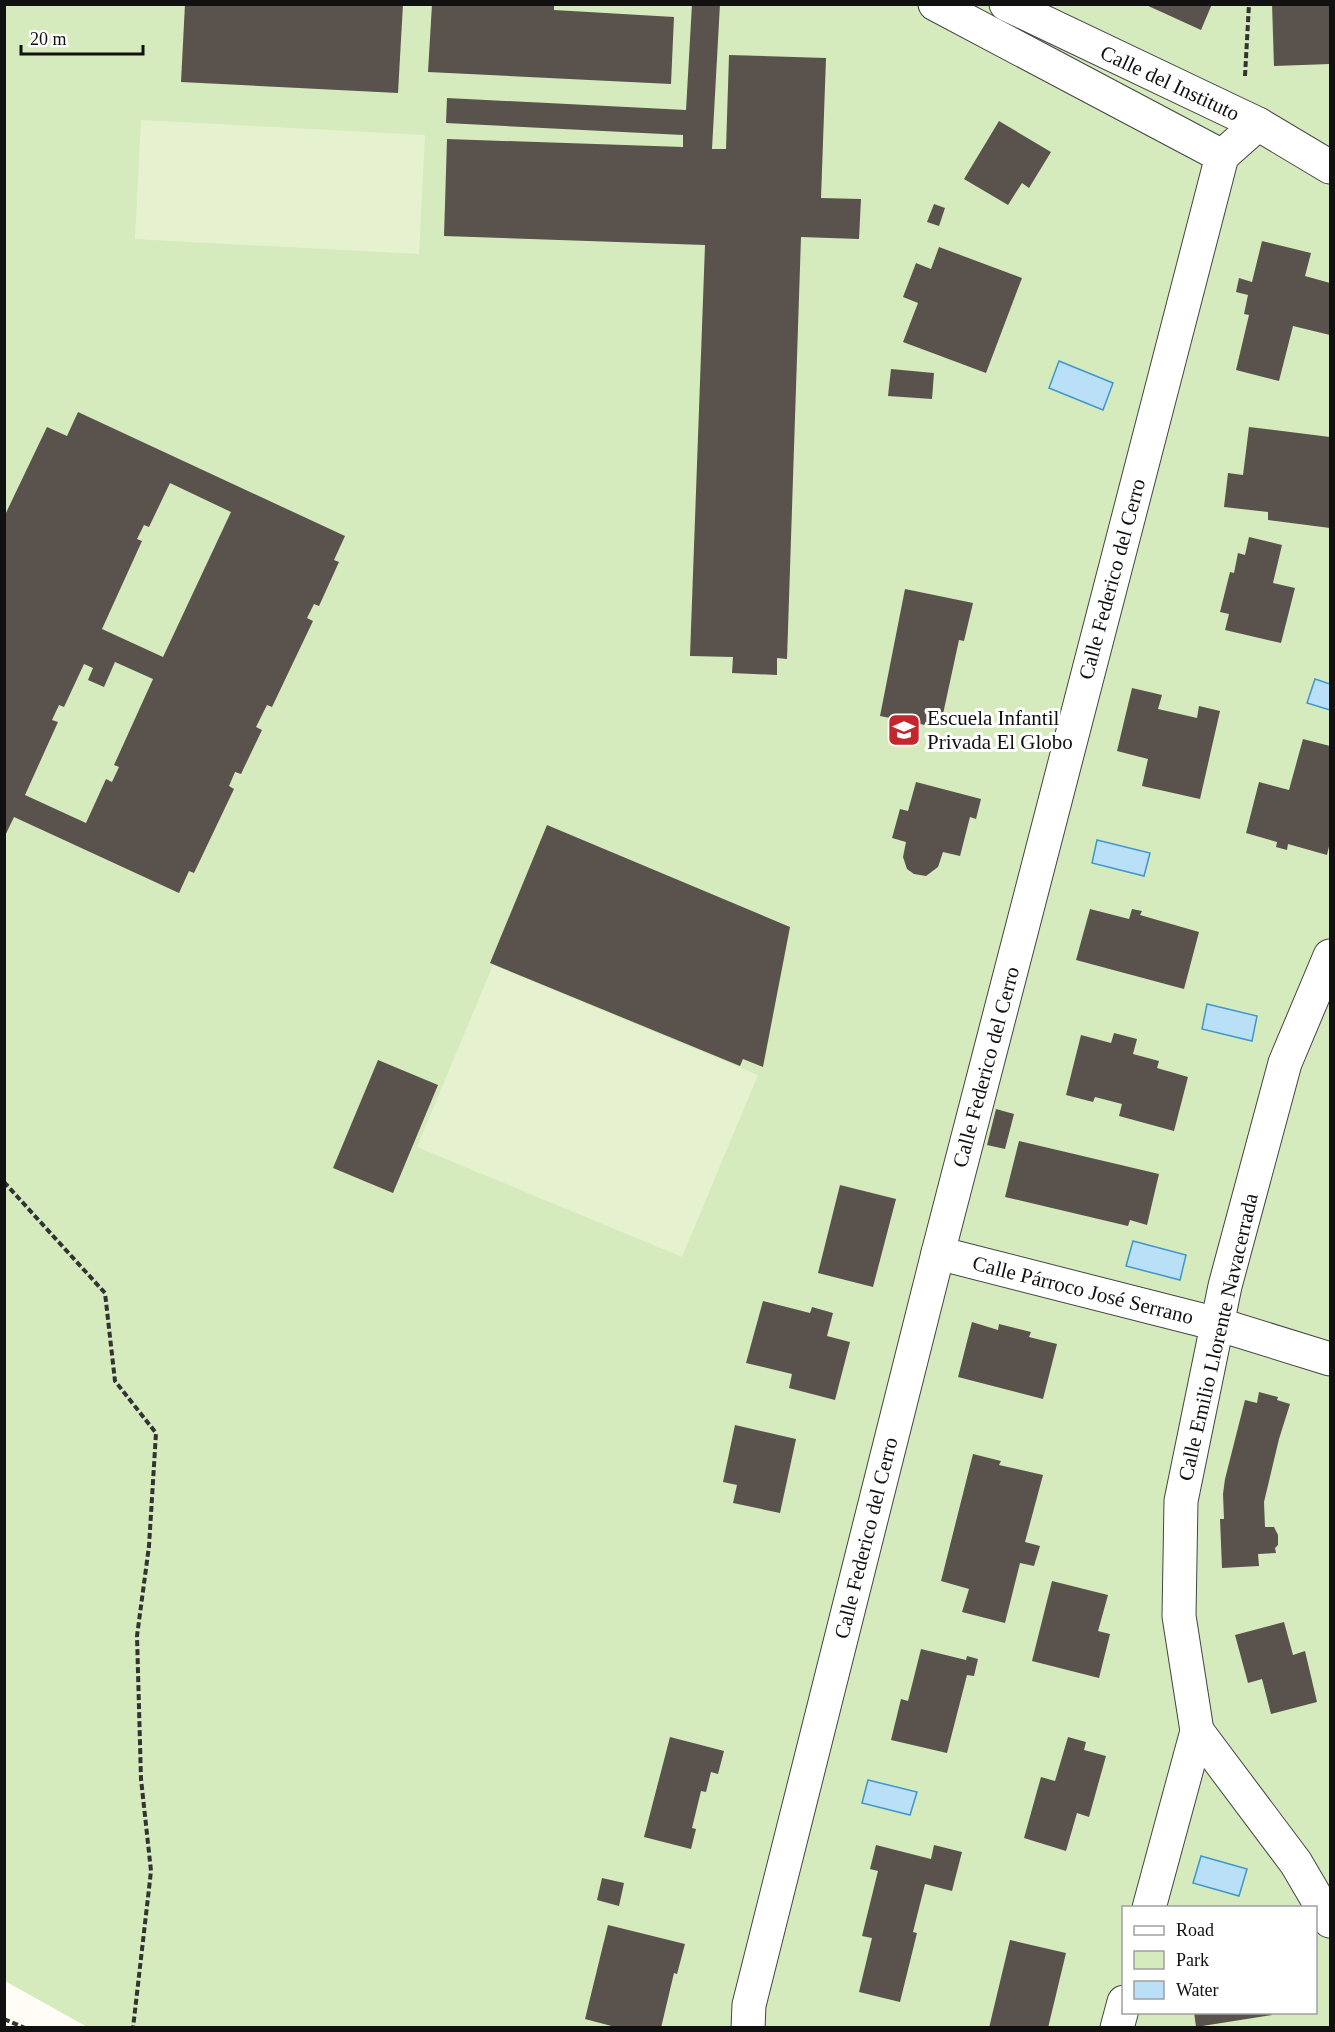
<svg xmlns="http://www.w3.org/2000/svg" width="1335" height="2032" font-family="Georgia,serif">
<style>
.green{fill:#d5ebbd;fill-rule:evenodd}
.pitch{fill:#e6f2cf}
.water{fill:#b9e0f7;stroke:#3f96cf;stroke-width:1.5}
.building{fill:#5a524d;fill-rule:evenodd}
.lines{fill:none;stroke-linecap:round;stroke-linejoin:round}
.minor-casing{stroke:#444;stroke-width:35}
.path{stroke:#333;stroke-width:4;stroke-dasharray:6 3;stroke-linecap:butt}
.minor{stroke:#fff;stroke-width:33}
.labels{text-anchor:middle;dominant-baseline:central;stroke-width:6;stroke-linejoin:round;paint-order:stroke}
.street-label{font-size:21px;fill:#111;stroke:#fff}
.poi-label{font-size:21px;fill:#111;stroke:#fff;text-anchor:start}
</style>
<rect width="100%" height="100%" fill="#fffdf5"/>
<path class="green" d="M4,5h1326v2022l-1241,1 -84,-47zM1124,1908h192v104h-192z"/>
<g class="pitch">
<polygon points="141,120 425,135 419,254 135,239"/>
<polygon points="493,965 758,1075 682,1257 417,1147"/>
</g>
<g class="water">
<polygon points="1059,361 1113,383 1103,410 1049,388"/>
<polygon points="1315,679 1330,684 1330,710 1307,703"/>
<polygon points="1097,840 1150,853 1144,876 1092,863"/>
<polygon points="1207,1004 1257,1016 1252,1041 1202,1029"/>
<polygon points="1133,1241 1186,1255 1180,1280 1126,1266"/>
<polygon points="868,1780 917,1792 910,1815 862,1803"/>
<polygon points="1201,1856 1247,1869 1239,1896 1193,1883"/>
</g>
<g class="building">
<polygon points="185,4 403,4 398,93 181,82"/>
<polygon points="432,4 554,4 554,10 674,17 671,84 428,72"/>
<polygon points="692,4 720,4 712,149 726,149 729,55 826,58 821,198 861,199 859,239 801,237 787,659 777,658 777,675 732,673 733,657 690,656 705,245 444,236 447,139 683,147 683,135 446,123 447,98 686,110"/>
<polygon points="1144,4 1212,4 1201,30"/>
<polygon points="1272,4 1330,4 1330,64 1274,66"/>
<polygon points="999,121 1051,152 1029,188 1022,183 1008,205 964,179"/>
<polygon points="934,204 945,208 939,226 927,222"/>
<polygon points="1262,241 1311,253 1305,276 1330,283 1330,335 1293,326 1279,381 1236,370 1249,315 1244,314 1248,295 1236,292 1239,278 1252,282"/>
<polygon points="939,247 1022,278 986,373 903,342 918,303 903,297 916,263 931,269"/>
<polygon points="891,369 934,373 932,399 888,396"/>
<path d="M78,412l267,124 -11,24 5,2 -20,44 -5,-2 -7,14 6,3 -41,86 -5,-2 -11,22 6,3 -21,44 -6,-2 -6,14 5,3 -40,84 -5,-2 -10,22 -165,-76 -10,21v-321l43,-90 20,9zM170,483l61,29 -68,145 -61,-28 40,-88 -5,-2 7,-14 5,2zM115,662l38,17 -39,86 5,2 -7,15 -6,-3 -20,44 -61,-28 33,-73 -6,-2 7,-15 5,2 20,-43 9,4 -5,12 16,7z"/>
<polygon points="1249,427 1330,437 1330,528 1268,520 1268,512 1224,507 1228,473 1243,475"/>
<polygon points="1249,537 1282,545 1273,583 1295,588 1281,643 1225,630 1229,614 1220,612 1230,572 1234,573 1238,553 1245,555"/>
<polygon points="905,589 973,603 964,641 959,640 940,728 880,716"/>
<polygon points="1132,688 1162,695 1158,709 1197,718 1199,706 1220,711 1200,799 1142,786 1148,759 1117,751"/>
<polygon points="1303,739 1330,746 1330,842 1327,855 1288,844 1287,850 1276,847 1277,842 1246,833 1259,782 1289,790"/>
<polygon points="916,782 981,799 976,819 970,817 960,856 943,852 938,867 926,876 914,874 907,869 903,857 906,842 892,838 900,809 908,811"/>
<polygon points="547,825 790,927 763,1067 743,1059 740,1066 490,963"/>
<polygon points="1090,909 1129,919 1132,909 1142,911 1140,915 1199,932 1184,989 1076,960"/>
<polygon points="1114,1033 1137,1039 1133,1054 1159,1061 1157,1068 1188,1077 1174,1131 1119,1116 1122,1104 1095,1097 1093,1102 1066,1095 1081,1035 1111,1043"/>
<polygon points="378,1060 438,1085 393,1193 333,1168"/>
<polygon points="996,1109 1014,1114 1005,1149 987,1145"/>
<polygon points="1019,1141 1159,1174 1147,1225 1130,1220 1128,1226 1005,1197"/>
<polygon points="840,1185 896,1199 873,1287 818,1273"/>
<polygon points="763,1301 810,1313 812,1307 833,1313 827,1336 850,1342 835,1400 789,1388 792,1374 746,1363"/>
<polygon points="972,1322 998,1330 999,1324 1031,1332 1029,1337 1057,1344 1043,1399 958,1377"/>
<polygon points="1259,1392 1278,1397 1277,1400 1290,1404 1279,1439 1264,1502 1265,1527 1274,1527 1278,1535 1278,1545 1275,1548 1276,1553 1258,1554 1259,1566 1222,1568 1220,1519 1224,1519 1223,1494 1225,1479 1245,1400 1257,1403"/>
<polygon points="735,1425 796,1439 780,1513 733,1503 737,1485 723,1482"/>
<polygon points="973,1454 1001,1461 999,1465 1043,1475 1025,1542 1040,1546 1034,1566 1020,1563 1005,1623 962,1612 969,1589 941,1581"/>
<polygon points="1052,1581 1108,1595 1098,1631 1110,1634 1099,1678 1032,1661"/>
<polygon points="1284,1622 1293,1655 1305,1651 1317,1702 1271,1714 1262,1679 1248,1683 1235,1635"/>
<polygon points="921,1649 966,1660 967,1656 978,1659 974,1676 967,1675 947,1753 891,1740 901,1699 908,1701"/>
<polygon points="670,1737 724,1751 718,1774 711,1772 706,1792 701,1791 692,1828 696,1829 691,1849 644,1837"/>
<polygon points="1068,1737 1086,1742 1084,1750 1106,1756 1089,1817 1077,1813 1066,1851 1024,1838 1041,1777 1055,1781"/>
<polygon points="876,1845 931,1859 934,1845 962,1852 952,1891 925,1884 913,1932 917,1933 900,2002 859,1992 872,1938 862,1936 878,1871 870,1869"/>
<polygon points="602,1878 624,1883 619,1906 597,1900"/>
<polygon points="608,1925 685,1944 677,1974 674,1973 661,2028 619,2028 585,2019"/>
<polygon points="1010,1940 1066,1953 1048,2028 989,2028"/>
<polygon points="1194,2012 1271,2012 1272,2015 1196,2027"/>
</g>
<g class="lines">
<defs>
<g id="minor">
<polyline points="935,4 1222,156"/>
<polyline points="1006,4 1258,124 1330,167"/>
<polyline points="938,1253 1217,1324 1330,1359"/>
<polyline points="1197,1731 1296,1863 1330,1921"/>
<polyline points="1149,1908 1197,1731 1179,1616 1181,1501 1225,1286 1285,1063 1330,956"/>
<polyline points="748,2028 749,2005 938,1253 1222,156 1258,124"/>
<polyline points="1117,2028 1124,2002"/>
</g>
</defs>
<use href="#minor" class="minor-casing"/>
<g class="path">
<polyline points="1245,76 1249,4"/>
<polyline points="4,1182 105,1293 115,1381 156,1433 149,1546 137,1636 141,1779 151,1871 133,2028"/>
<polyline points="4,2019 25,2028"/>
</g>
<use href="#minor" class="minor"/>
</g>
<defs>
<symbol id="school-square" viewBox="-11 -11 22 22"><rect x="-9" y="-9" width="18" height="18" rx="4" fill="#c4262e" stroke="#fff"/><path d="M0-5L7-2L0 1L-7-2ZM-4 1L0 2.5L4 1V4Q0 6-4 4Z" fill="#fff"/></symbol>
</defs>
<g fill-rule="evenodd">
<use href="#school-square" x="885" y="711" width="38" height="38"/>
</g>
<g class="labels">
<g class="street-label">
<text transform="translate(1170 83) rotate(25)">Calle del Instituto</text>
<text transform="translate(1112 579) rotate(-75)">Calle Federico del Cerro</text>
<text transform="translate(986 1067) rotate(-75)">Calle Federico del Cerro</text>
<text transform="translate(1083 1290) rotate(14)">Calle Párroco José Serrano</text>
<text transform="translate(1218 1337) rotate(-77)">Calle Emilio Llorente Navacerrada</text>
<text transform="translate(866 1538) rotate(-76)">Calle Federico del Cerro</text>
</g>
<g class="poi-label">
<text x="927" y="718">Escuela Infantil<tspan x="927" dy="24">Privada El Globo</tspan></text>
</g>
</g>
<rect width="1335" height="2032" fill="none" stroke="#111111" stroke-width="12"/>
<rect x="1122" y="1906" width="195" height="108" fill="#ffffff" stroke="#a0a0a0" stroke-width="1.5"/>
<rect x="1134" y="1926" width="30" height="9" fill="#ffffff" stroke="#a0a0a0" stroke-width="1.5"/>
<text x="1176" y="1936" font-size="18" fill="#111111">Road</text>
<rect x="1134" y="1951" width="30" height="18" fill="#d5ebbd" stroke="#a0a0a0" stroke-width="1.5"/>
<text x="1176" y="1966" font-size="18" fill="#111111">Park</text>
<rect x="1134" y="1981" width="30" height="18" fill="#b9e0f7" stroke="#a0a0a0" stroke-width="1.5"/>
<text x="1176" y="1996" font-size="18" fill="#111111">Water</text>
<path d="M21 45v9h122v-9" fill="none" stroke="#111111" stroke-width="3"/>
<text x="30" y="45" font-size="18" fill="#111111" stroke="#ffffff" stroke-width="4.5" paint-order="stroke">20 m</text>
</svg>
